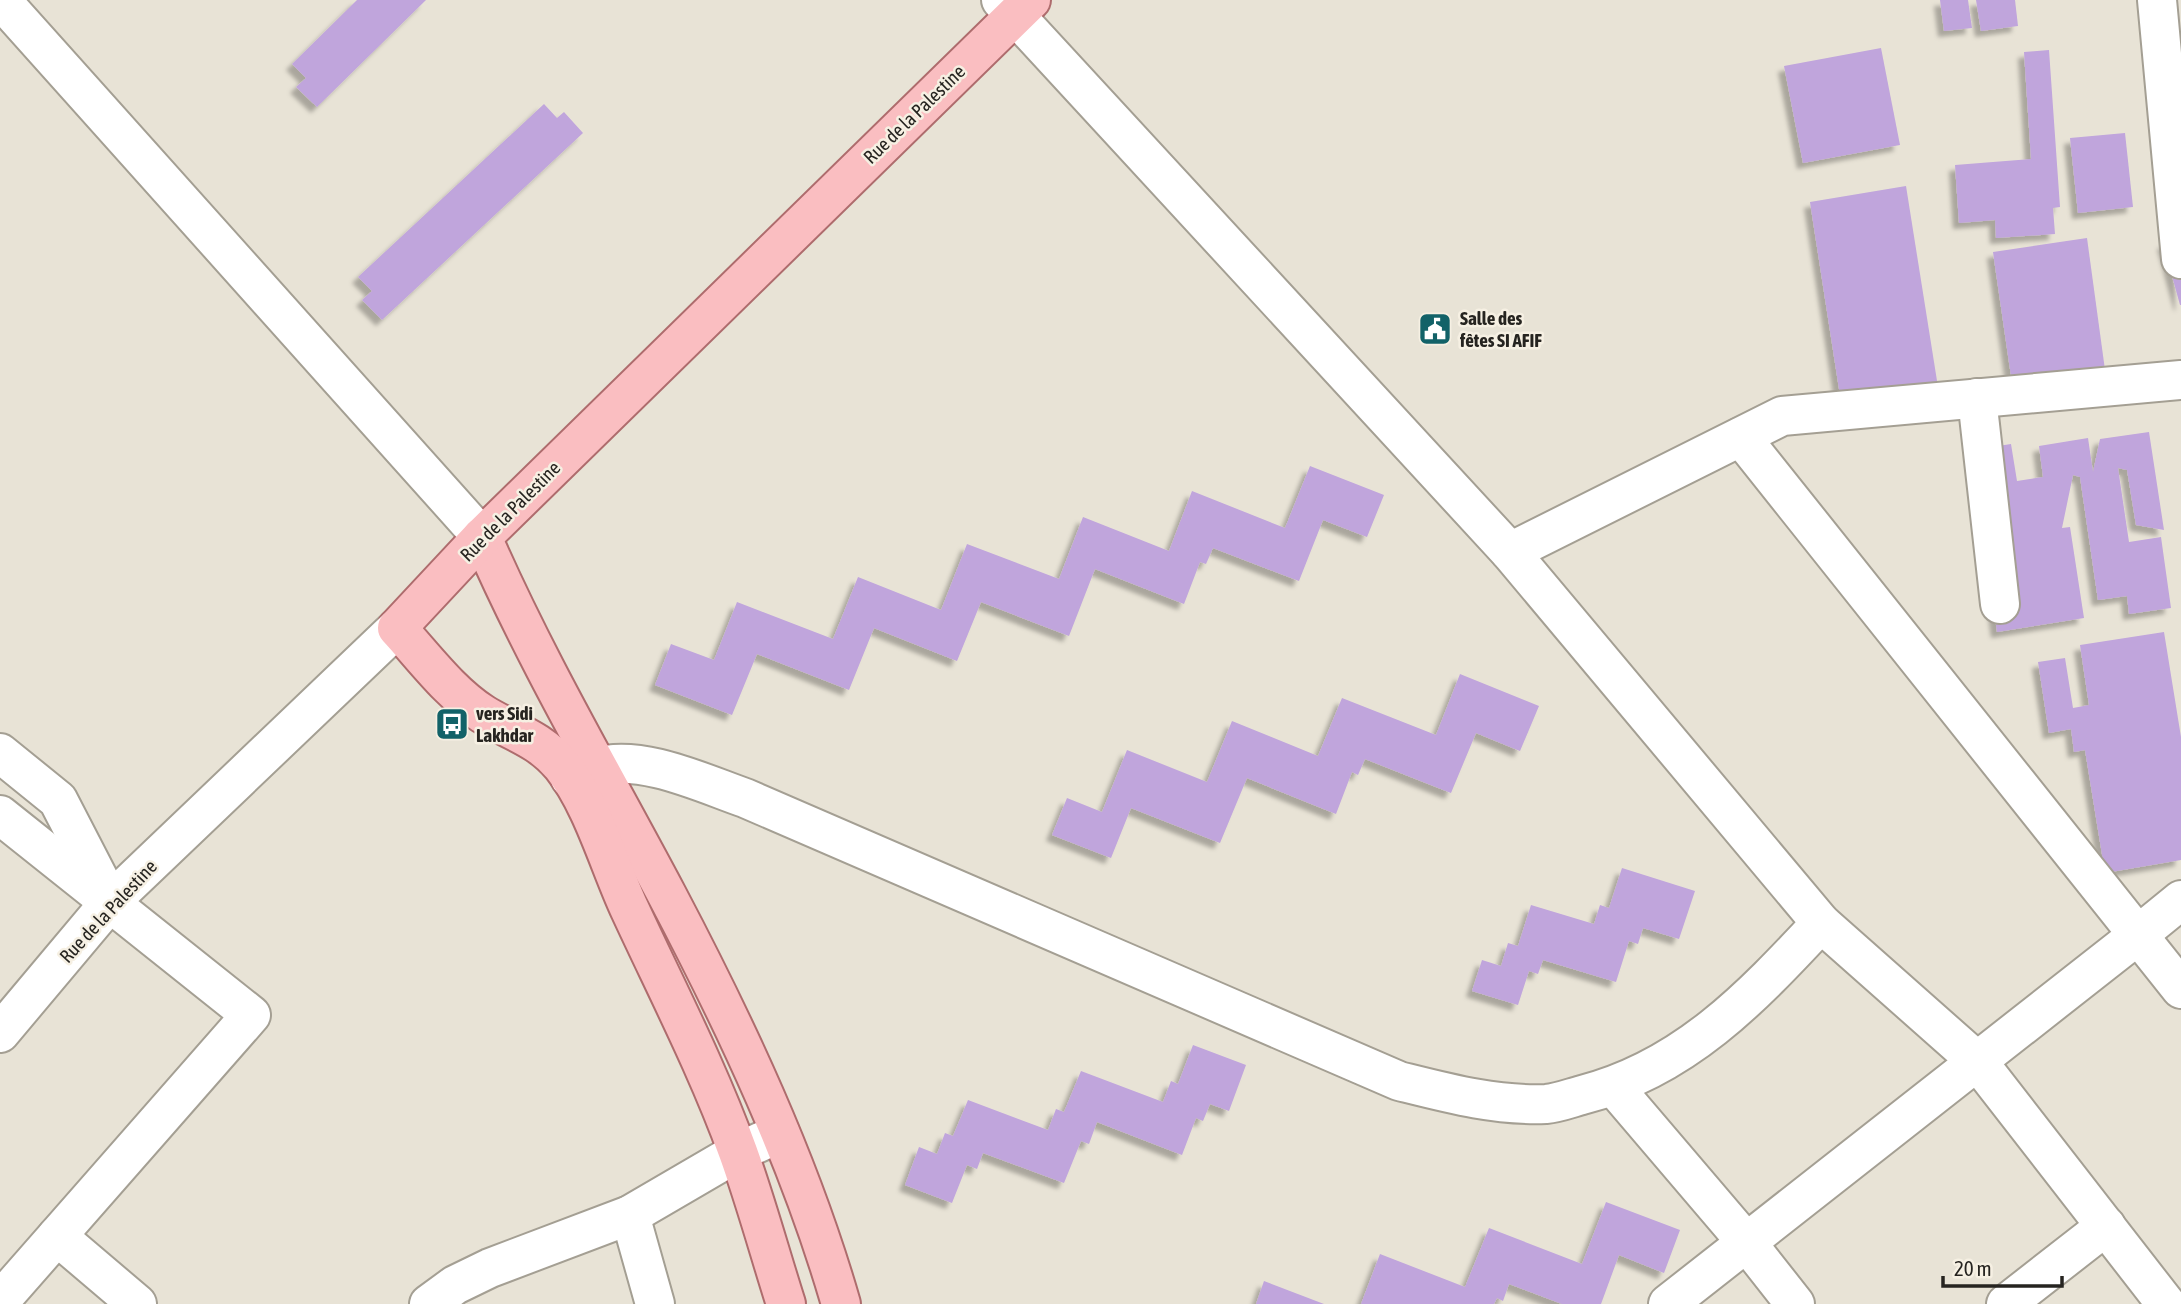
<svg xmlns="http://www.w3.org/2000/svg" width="2181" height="1304" font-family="'Asap Condensed',sans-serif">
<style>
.building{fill:#c0a5dc;filter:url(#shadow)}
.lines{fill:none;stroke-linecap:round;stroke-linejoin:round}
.minor-casing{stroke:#a49f93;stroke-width:42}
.major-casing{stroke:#ae6c6d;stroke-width:42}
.minor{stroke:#fff;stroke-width:38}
.major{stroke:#fabec1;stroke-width:38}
.labels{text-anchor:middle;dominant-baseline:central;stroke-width:5;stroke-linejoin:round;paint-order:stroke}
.street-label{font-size:19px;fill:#262420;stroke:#f6f0e3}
.poi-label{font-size:19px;font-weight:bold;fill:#262420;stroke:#f6f0e3;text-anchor:start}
</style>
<defs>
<filter id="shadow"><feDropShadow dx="-6" dy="6" stdDeviation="2" flood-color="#0004"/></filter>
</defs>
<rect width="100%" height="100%" fill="#e8e3d6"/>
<g class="building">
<polygon points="357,0 426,0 317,107 296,87 306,78 292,64"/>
<polygon points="1940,0 1968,0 1972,28 1944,31"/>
<polygon points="1976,0 2015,0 2018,26 1981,31"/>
<polygon points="1881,48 1900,145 1803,163 1784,66"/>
<polygon points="2049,50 2060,207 2053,208 2055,234 1996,238 1995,220 1959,223 1955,165 2031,159 2024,52"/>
<polygon points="544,104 557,118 564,112 583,133 382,320 362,300 372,291 358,277"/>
<polygon points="2125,133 2133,207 2078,213 2070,138"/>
<polygon points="1906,186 1941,406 1844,421 1810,202"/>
<polygon points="2087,238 2105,370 2012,383 1993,252"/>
<polygon points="2181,239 2181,305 2180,305 2163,243"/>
<polygon points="2149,432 2164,530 2136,525 2127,470 2118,468 2129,542 2161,537 2171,608 2129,614 2127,596 2098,600 2080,477 2073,475 2062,528 2070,527 2084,618 1997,632 1972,450 2011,444 2017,481 2043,477 2039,446 2088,438 2093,472 2100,439"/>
<polygon points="1310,466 1384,495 1367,537 1323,520 1299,581 1213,548 1206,564 1200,562 1184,604 1095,569 1069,636 981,602 957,661 874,628 849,690 757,654 732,715 655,685 671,644 714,660 737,602 833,639 858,577 941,610 967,544 1059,579 1083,517 1169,551 1192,491 1285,528"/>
<polygon points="2164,632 2181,737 2181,860 2105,873 2085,750 2074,752 2071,729 2049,733 2038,662 2065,658 2073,708 2089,705 2080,645"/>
<polygon points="1460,674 1539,706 1520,751 1476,733 1451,793 1365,759 1358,775 1352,772 1336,814 1247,778 1220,843 1131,808 1111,858 1052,835 1067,798 1102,812 1127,750 1207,782 1232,721 1318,756 1342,698 1436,735"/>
<polygon points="1622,868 1695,891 1679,939 1643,928 1638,944 1629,941 1616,982 1543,960 1538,974 1529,971 1518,1005 1472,991 1482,960 1501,966 1508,943 1518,946 1531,905 1594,924 1600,905 1609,908"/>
<polygon points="1193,1045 1246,1065 1229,1111 1210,1104 1203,1121 1196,1118 1182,1155 1097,1122 1089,1144 1081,1141 1064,1183 983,1153 977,1169 967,1165 952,1203 905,1185 919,1147 937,1154 945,1133 953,1136 968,1100 1048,1130 1056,1109 1064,1112 1081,1071 1163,1102 1171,1081 1178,1084"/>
<polygon points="1606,1202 1680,1230 1664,1273 1619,1255 1601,1304 1562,1304 1509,1284 1503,1301 1497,1298 1494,1304 1361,1304 1380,1254 1465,1287 1489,1228 1582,1264"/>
<polygon points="1264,1281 1324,1304 1256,1304"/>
</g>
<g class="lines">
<defs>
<g id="minor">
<polyline points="1,0 482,537"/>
<polyline points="1001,0 1510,552 1821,923 1978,1062 2166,1304"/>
<polyline points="2157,0 2181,259"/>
<polyline points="1977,398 2000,604"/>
<polyline points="1741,437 2138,935 2181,900"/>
<polyline points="1510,552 1782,416 2181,380"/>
<polyline points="0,753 58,800 105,891"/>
<path d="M570,778c9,-4 17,-9 26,-11 46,-13 106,16 149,31l654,283c48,12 96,25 147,23 12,-1 25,-6 36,-9 102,-26 169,-97 239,-172"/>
<polyline points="0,815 251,1015 0,1301"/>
<polyline points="0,1033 110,902 397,628"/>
<polyline points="1614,1087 1747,1243 1795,1304"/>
<polyline points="630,1215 655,1304"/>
<polyline points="57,1236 137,1304"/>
<polyline points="429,1304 455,1285 490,1268 630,1215 738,1152 780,1133"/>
<polyline points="1668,1304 2138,935 2181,989"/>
<polyline points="2006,1304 2106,1226"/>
</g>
<g id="major">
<path d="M482,537c54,124 122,239 185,358 69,131 133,267 174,409"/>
<path d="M786,1304c-16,-50 -30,-102 -48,-152 -30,-83 -71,-162 -108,-242 -21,-45 -37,-105 -68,-144 -23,-28 -50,-34 -79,-52 -34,-22 -59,-57 -86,-86l85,-91 549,-537"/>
</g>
</defs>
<use href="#minor" class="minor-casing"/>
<use href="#major" class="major-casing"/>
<use href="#minor" class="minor"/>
<use href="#major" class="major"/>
</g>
<defs>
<symbol id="civic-square" viewBox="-11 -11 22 22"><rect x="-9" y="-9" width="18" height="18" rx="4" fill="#126268" stroke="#f6f0e3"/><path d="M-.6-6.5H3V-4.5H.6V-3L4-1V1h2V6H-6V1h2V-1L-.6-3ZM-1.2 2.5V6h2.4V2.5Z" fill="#fff"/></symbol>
<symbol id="bus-square" viewBox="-11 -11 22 22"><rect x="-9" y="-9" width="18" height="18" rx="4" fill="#126268" stroke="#f6f0e3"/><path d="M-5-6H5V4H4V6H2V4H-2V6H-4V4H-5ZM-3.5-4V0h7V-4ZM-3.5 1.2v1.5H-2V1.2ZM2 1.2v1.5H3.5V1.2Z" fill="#fff"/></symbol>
</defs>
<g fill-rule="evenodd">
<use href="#civic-square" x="1416" y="310" width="38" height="38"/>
<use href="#bus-square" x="433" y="705" width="38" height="38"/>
</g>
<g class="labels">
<g class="street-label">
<text transform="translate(914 114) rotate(-44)">Rue de la Palestine</text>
<text transform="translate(510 511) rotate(-45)">Rue de la Palestine</text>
<text transform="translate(108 911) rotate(-47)">Rue de la Palestine</text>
</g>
<g class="poi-label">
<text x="1460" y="318">Salle des<tspan x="1460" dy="22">fêtes SI AFIF</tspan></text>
<text x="476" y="713">vers Sidi<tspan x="476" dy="22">Lakhdar</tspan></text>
</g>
</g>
<path d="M1943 1276v10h119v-10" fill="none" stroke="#262420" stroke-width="3.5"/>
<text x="1954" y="1276" font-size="21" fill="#262420" stroke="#f6f0e3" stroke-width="5" paint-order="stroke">20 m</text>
</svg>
